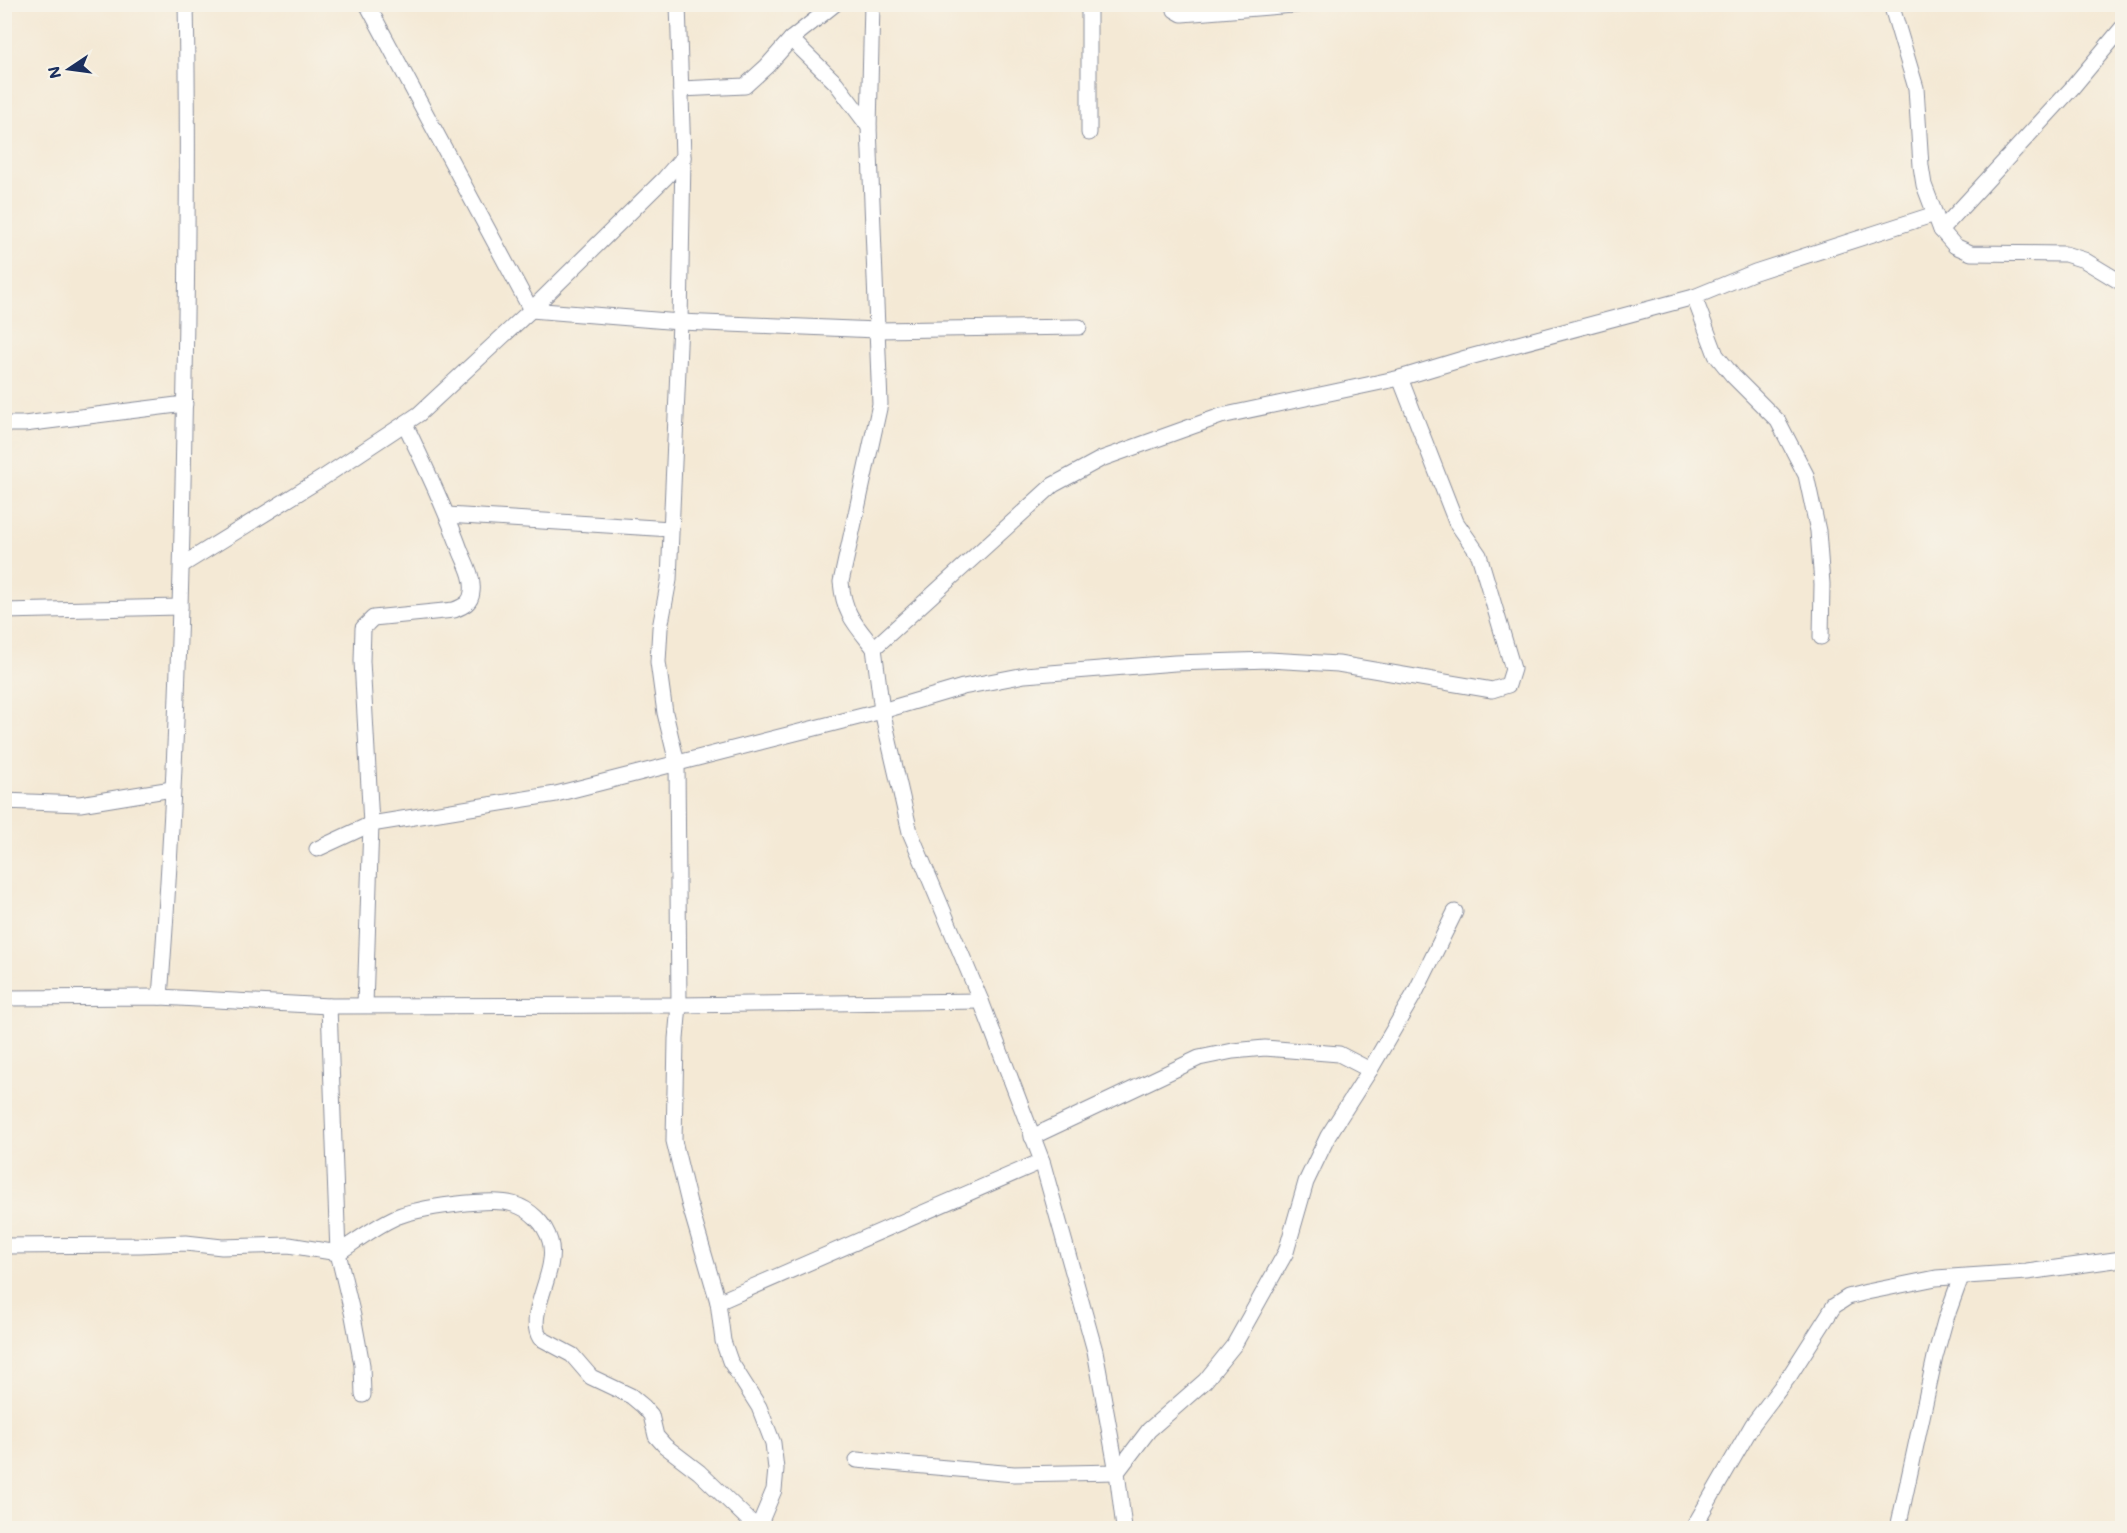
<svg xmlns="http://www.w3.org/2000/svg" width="2127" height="1533" font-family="Mali,sans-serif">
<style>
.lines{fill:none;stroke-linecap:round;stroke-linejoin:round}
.street-casing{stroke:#888c9a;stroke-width:17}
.street{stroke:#fff;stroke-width:15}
</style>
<rect width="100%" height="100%" fill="#f7f3e8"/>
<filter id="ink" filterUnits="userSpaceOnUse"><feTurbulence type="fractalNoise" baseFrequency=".0167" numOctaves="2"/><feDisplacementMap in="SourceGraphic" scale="12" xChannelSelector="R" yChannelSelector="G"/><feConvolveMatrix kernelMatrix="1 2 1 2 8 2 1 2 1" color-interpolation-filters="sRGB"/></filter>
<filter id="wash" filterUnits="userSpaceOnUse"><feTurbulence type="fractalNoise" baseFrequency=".008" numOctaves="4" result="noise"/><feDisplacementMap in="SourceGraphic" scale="24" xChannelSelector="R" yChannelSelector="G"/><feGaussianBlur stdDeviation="1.35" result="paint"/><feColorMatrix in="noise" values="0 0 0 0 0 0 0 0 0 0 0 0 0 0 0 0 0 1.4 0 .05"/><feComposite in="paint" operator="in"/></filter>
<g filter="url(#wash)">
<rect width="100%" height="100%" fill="#f4e9d5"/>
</g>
<g filter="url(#ink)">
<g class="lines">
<defs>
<g id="street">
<polyline points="367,4 531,310 680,322 877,330 1079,327"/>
<path d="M872,4l-3,123 11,277 -39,178c3,32 14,42 33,66"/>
<polyline points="1089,4 1089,133"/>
<polyline points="1175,4 1175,10 1182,14 1306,4"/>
<polyline points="1891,4 1916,88 1921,166 1924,185 1941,230 1955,246 1971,253 2065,254 2084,260 2122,283"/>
<polyline points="791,39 836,83 869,127"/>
<polyline points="681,89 745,86 767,66 791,39 835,4"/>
<polyline points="683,157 680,322 669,580 660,628 658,662 665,713 677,763 679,1005 676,1039 674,1141 689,1203 718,1302 723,1341 730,1361 759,1407 773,1443 776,1469 774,1490 758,1528"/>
<polyline points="1941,230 2072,88 2122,28"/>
<polyline points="1694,297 1716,355 1733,376 1778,421 1806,475 1818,531 1822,584 1821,637"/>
<polyline points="4,424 24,424 185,404"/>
<polyline points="447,515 671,529"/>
<polyline points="182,565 324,477 419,414 531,310 665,178 683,157 678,4"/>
<polyline points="4,611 180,607"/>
<polyline points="4,801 80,804 172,789"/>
<polyline points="317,849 371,824 556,794 882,711 963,687 1025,675 1175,663 1269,660 1338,664 1492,690 1508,685 1513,669 1479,555 1456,522 1400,378"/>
<path d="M160,997c15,-189 21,-379 24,-569 3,-141 5,-282 2,-424"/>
<polyline points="4,998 160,997 329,1006 679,1005 981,1001"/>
<path d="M365,1005l6,-181 -9,-163 1,-33 10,-10 81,-8c10,-4 17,-7 18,-18 2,-14 -6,-28 -11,-40 -16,-44 -36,-86 -56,-128"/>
<polyline points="329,1006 338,1253 353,1316 362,1365 363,1395"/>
<polyline points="1032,1137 1199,1058 1233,1051 1265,1048 1339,1054 1370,1070"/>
<path d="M4,1246l136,-1 46,-2 36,4 67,-2 49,8c18,-12 38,-27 58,-36 21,-9 95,-20 117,-13 17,5 32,19 37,37 9,30 -25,73 -10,97l32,17 19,22 40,19 12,10 8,9 5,21 9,10 34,26 58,56"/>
<polyline points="718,1302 1042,1161"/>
<polyline points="857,1460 1014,1474 1117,1472 1149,1430 1205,1381 1234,1345 1286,1252 1306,1182 1328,1136 1370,1070 1416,991 1455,912"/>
<polyline points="1124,1528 1117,1472 1095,1351 1042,1161 981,1001 910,832 882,711 874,648 1053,485 1101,459 1221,416 1400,378 1466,358 1694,297 1755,272 1935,214"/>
<polyline points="1693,1528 1753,1424 1790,1375 1834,1306 1848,1297 1867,1292 1936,1278 2027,1272 2122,1259"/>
<polyline points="1898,1528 1935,1357 1945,1321 1961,1277"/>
</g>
</defs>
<use href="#street" class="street-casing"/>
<use href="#street" class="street"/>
</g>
</g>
<rect width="2127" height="1533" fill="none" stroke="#f7f3e8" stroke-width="24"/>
<g transform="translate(69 69) rotate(257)" stroke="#f7f3e8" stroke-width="4.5" paint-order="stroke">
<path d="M0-4.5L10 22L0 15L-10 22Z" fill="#1b2f5e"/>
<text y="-9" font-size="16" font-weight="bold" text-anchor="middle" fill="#1b2f5e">N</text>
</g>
</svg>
